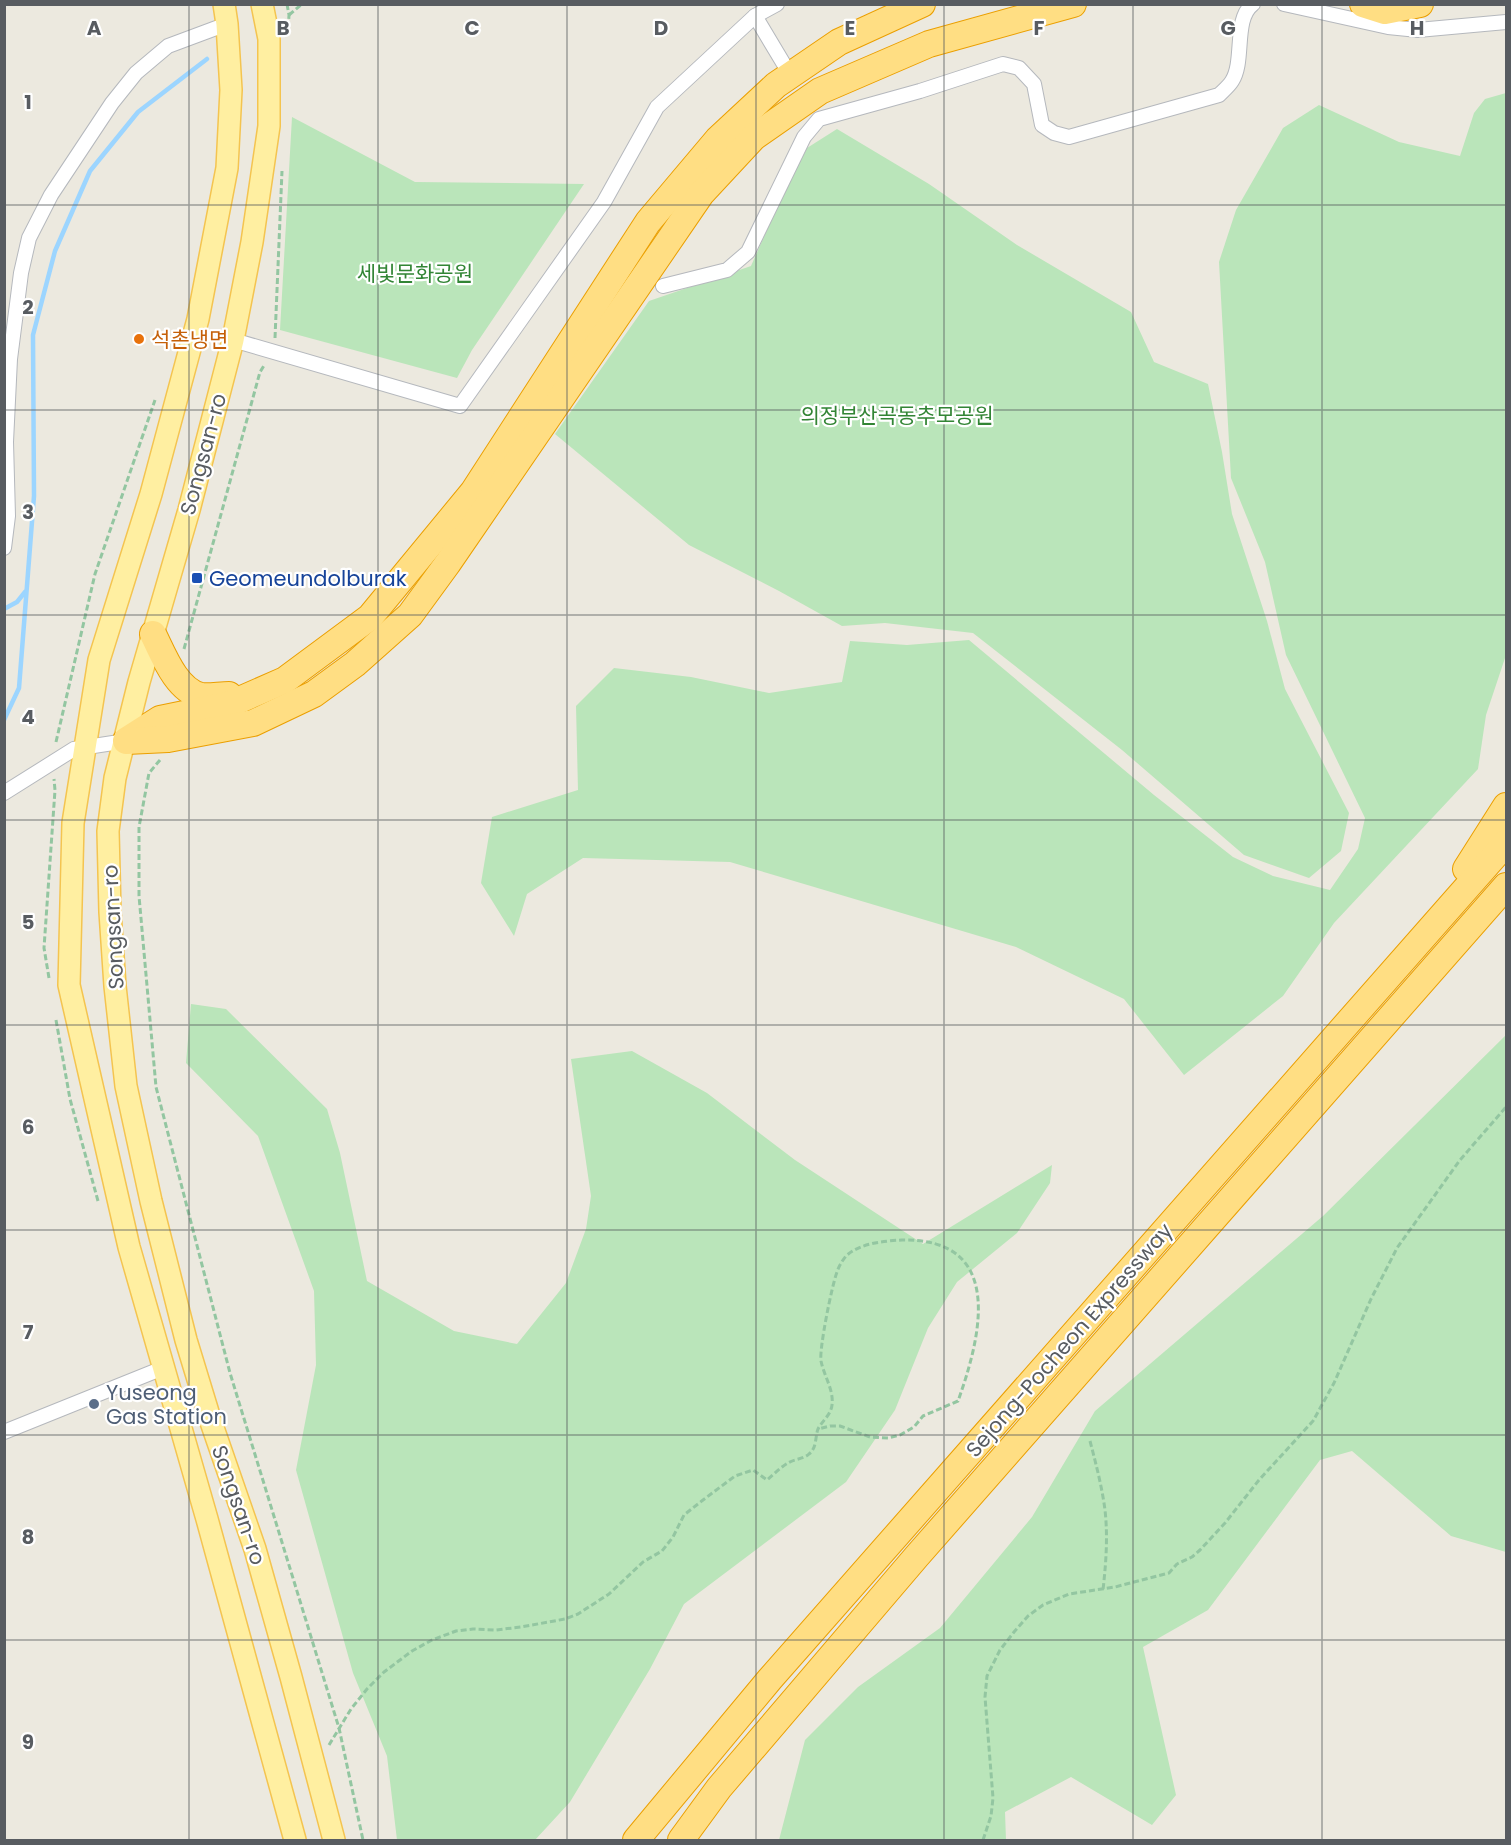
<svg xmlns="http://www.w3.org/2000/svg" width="1511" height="1845" font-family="Poppins,'Noto Sans KR',sans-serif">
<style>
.green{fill:#bae5ba}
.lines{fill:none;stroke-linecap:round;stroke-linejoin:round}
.stream{stroke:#9cd5ff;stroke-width:4.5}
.street-casing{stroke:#b5b8bd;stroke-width:16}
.primary-casing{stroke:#f4c450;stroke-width:24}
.highway-casing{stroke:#eb9f00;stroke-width:28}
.path{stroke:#93c6a1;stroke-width:3;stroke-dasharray:6 3;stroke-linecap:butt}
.street{stroke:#fff;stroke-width:14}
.primary{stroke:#ffefa1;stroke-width:21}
.highway{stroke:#ffde83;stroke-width:26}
.grid{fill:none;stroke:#585c61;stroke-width:1.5;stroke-opacity:0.55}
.food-dot{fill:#e8710a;stroke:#fff;stroke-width:2}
.transit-dot{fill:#1a4fb4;stroke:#fff;stroke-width:2}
.service-dot{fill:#5c6f8a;stroke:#fff;stroke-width:2}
.labels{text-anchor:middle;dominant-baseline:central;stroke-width:4.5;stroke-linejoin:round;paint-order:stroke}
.park-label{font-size:21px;fill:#328535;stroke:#fff}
.food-label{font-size:21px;fill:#c56008;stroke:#fff;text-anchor:start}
.street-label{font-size:21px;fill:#585c61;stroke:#fff}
.transit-label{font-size:21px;fill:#164399;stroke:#fff;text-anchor:start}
.service-label{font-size:21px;fill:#4e5e75;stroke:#fff;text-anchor:start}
.grid-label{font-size:20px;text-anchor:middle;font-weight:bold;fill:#585c61;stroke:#fff;stroke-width:4.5;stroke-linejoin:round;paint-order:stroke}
</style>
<rect width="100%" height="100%" fill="#ece9df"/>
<g class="green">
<polygon points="1506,93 1506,657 1505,658 1486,715 1478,769 1334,923 1283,996 1184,1075 1124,999 1016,947 730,862 583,858 527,894 514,936 481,883 492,817 578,790 576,706 614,668 691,677 769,693 842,682 850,641 907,645 969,640 1154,795 1233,857 1273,876 1330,890 1358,849 1365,818 1286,655 1265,562 1231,478 1219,262 1236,210 1283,128 1319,105 1399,142 1460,156 1474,113 1485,99"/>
<polygon points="292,117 415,182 584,184 472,350 457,378 280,330"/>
<polygon points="837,129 929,184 1017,245 1131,312 1154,362 1208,384 1222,452 1232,514 1267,621 1285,689 1349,813 1341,851 1309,878 1244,855 1122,750 973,633 885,623 842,626 779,591 689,545 555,434 649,301 751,266 788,182 807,148"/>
<polygon points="191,1004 226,1009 327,1109 340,1153 367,1281 454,1331 517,1344 566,1283 586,1229 591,1196 571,1059 632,1051 707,1093 795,1160 923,1244 1052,1165 1050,1183 1017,1233 957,1282 928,1328 895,1410 846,1482 684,1604 650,1669 570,1802 535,1840 397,1840 387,1756 353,1673 296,1470 316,1365 314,1291 258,1136 186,1063"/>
<polygon points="1506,1035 1506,1552 1451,1536 1352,1451 1320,1460 1208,1610 1143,1647 1176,1795 1152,1825 1071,1777 1005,1812 1006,1840 779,1840 805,1740 858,1687 940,1628 1032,1517 1095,1411 1323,1216"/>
</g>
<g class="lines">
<g class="stream">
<polyline points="4,609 17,602 25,592"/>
<polyline points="4,720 19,688 34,496 33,335 55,251 90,171 138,112 207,59"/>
</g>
<defs>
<g id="street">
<polyline points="1284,4 1388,27 1418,30 1506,22"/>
<polyline points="755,16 785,66"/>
<path d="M663,286l64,-16 21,-18 56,-115 15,-18 101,-28 83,-27 16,4 15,16 8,41 12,8 15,4 150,-42c4,-4 10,-9 13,-14 13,-20 1,-62 21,-77"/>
<polyline points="233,340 460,406 604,202 657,107 755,16 777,4"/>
<polyline points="4,548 8,516 6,442 10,359 21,273 29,238 51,195 112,103 136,73 168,46 227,24"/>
<polyline points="4,793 74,749 126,741"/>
<polyline points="4,1432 163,1368"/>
</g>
<g id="primary">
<polyline points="224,4 227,24 231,90 227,168 198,319 151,494 99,660 73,823 69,985 129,1247 207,1519 295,1840"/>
<polyline points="262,4 269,39 269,126 252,242 233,340 189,510 139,682 115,778 108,831 110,912 115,986 126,1086 151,1201 186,1340 211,1422 255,1549 291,1677 334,1840"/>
</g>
<g id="highway">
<polyline points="1363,4 1385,11 1420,4"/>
<path d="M153,634c10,20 23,56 48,62 8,1 19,-1 28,-1"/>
<polyline points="127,740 160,719 228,705 285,680 370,617 473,492 648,222 718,139 776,85 839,42 922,4"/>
<polyline points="126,741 168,739 253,723 314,694 355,664 410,615 448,563 701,194 754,137 820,91 929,44 1073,4"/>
<polyline points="1466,869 1506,806"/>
<polyline points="636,1840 770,1679 1506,843"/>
<polyline points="681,1840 719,1788 917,1556 1506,886"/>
</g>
</defs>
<use href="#street" class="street-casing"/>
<use href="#primary" class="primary-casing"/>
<use href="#highway" class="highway-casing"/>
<g class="path">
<polyline points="287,4 289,15 288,33"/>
<polyline points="289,15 302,4"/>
<polyline points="275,338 282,171"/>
<polyline points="184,649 260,372 265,364"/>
<polyline points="56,742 95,574 155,400"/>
<polyline points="160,760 149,773 139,827 139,896 156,1087 230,1373 339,1728 363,1840"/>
<polyline points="49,978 44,948 55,790 54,779"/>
<polyline points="56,1020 70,1099 98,1201"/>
<path d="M1090,1441c6,23 12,46 15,69 3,27 1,53 -2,80"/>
<path d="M329,1745l22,-36 16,-20 17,-17 28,-21 20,-11 24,-9 17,-2 23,1 25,-3 44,-8 13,-5 31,-20 34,-32 19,-11 11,-14 11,-22 19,-15 32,-24 18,-6 14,10c7,-6 14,-13 21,-17 6,-4 16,-4 21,-9 8,-6 6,-17 9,-25 4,-8 13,-14 14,-24 2,-15 -8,-29 -11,-44 -2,-12 11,-76 16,-89 2,-6 5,-11 9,-16 14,-13 38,-15 56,-16 104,-2 79,97 56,161l-35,15 -9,11 -14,8 -12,3 -18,-1 -30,-11h-10l-12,3"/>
<polyline points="983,1840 991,1816 993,1798 985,1697 987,1676 1000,1650 1014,1632 1028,1616 1043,1605 1069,1594 1115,1587 1169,1573 1177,1564 1192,1557 1200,1550 1225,1523 1259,1480 1313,1421 1334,1383 1371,1299 1397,1248 1460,1160 1506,1107"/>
</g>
<use href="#street" class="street"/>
<use href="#primary" class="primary"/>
<use href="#highway" class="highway"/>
</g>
<path class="grid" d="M189,4v1836M378,4v1836M567,4v1836M756,4v1836M944,4v1836M1133,4v1836M1322,4v1836M4,205h1502M4,410h1502M4,615h1502M4,820h1502M4,1025h1502M4,1230h1502M4,1435h1502M4,1640h1502"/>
<circle class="food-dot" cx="139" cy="339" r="6"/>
<rect class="transit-dot" x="191" y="572" width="12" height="12" rx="3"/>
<circle class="service-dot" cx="94" cy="1404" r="6"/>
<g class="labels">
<g class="park-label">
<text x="415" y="273">세빛문화공원</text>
<text x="897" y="415">의정부산곡동추모공원</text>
</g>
<g class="food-label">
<text x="151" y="339">석촌냉면</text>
</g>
<g class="street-label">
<text transform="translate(203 454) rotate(-75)">Songsan-ro</text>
<text transform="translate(113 927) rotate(-93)">Songsan-ro</text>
<text transform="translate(1069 1340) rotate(-49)">Sejong-Pocheon Expressway</text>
<text transform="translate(239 1505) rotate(71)">Songsan-ro</text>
</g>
<g class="transit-label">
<text x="209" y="578">Geomeundolburak</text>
</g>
<g class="service-label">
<text x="106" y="1392">Yuseong<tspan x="106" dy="24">Gas Station</tspan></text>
</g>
</g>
<g class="grid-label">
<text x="94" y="35">A</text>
<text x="283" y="35">B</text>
<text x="472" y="35">C</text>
<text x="661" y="35">D</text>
<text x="850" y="35">E</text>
<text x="1039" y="35">F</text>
<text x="1228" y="35">G</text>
<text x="1417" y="35">H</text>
<text x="28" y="109">1</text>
<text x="28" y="314">2</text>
<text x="28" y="519">3</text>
<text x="28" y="724">4</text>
<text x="28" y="929">5</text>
<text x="28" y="1134">6</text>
<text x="28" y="1339">7</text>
<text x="28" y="1544">8</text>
<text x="28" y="1749">9</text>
</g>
<rect width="1511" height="1845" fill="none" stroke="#585c61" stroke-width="12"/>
</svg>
